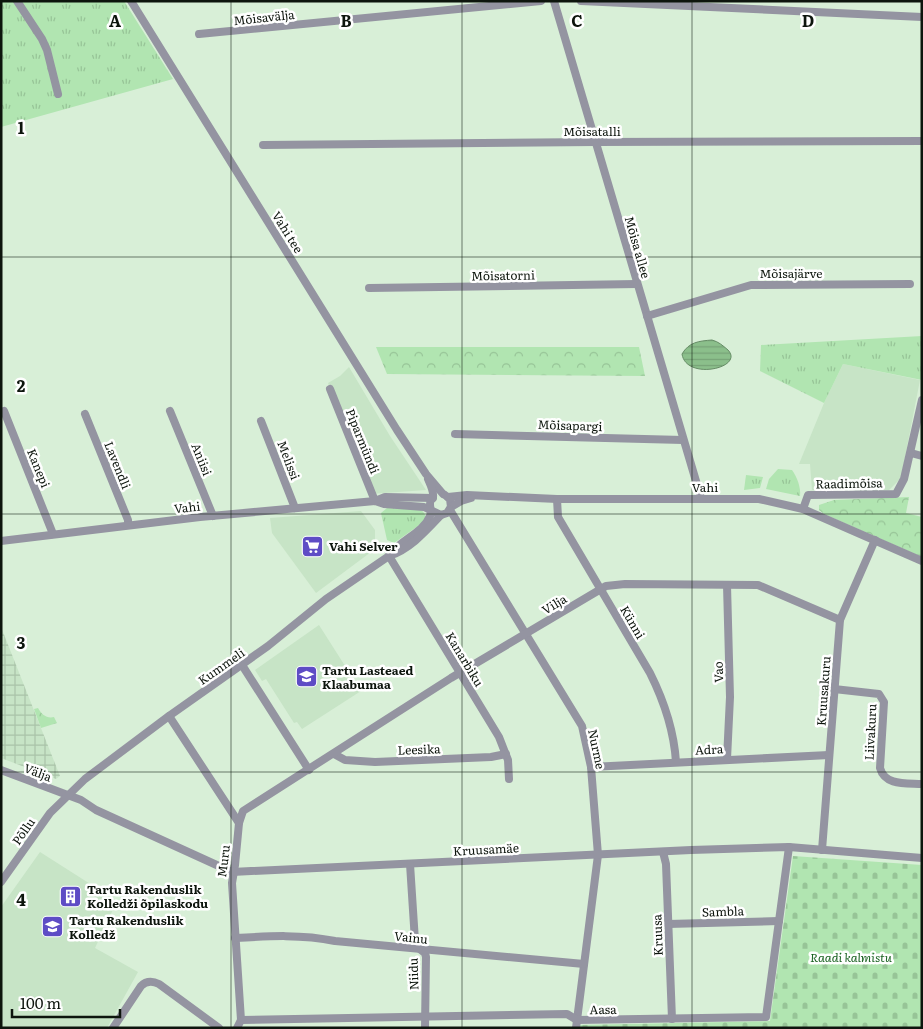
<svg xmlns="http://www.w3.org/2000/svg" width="923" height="1029" font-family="Literata,serif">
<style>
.built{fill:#c7e4c6}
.industrial{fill:url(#industrial-grid)}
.grass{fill:url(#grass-tufts)}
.forest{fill:url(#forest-crowns)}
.cemetery{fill:url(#cemetery-stones)}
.water{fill:url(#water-rules);stroke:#658c65}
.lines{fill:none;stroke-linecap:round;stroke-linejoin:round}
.minor{stroke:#9494a1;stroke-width:8}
.grid{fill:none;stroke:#0d150d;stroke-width:1;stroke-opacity:0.55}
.labels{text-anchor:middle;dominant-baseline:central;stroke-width:5;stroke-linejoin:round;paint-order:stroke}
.street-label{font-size:12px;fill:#0d150d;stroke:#fff}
.poi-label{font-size:12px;font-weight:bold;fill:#0d150d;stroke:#fff;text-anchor:start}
.park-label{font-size:12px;font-style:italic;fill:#196220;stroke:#fff}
.grid-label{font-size:16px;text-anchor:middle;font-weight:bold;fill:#0d150d;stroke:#fff;stroke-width:5;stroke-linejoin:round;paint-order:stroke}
</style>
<defs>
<pattern id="industrial-grid" width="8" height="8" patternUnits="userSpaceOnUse" patternTransform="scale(1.25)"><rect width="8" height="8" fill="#c7e4c6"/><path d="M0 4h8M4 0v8" fill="none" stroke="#aac3a9"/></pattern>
<pattern id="grass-tufts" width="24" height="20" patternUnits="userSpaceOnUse" patternTransform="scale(1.25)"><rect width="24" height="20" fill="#b1e5b1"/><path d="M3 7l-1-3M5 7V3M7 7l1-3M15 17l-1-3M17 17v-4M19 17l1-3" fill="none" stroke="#97c497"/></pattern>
<pattern id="forest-crowns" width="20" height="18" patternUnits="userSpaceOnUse" patternTransform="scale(1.25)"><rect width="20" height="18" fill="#b1e5b1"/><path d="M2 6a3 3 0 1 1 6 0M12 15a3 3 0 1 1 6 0" fill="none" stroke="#97c497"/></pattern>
<pattern id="cemetery-stones" width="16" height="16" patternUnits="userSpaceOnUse" patternTransform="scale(1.25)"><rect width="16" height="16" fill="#b1e5b1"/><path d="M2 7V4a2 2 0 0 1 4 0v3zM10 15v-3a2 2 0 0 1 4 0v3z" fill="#97c497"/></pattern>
<pattern id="water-rules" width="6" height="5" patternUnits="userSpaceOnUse" patternTransform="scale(1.25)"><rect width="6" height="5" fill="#8bbf8b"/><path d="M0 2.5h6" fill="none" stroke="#77a377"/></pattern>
</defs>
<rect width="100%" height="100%" fill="#d8efd7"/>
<g class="built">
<polygon points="843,364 920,380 901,478 889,490 812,490 810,464 799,464 824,403"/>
<polygon points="349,367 390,436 426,490 370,494 328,383 340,376"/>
<polygon points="361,511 375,530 375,549 316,593 272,533 270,518"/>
<polygon points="319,625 361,691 302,729 297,722 294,723 266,679 262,681 255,670"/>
<polygon points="40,852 117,901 95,948 138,972 107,1028 1,1028 1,907"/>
</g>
<polygon class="industrial" points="1,627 60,776 56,779 1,758"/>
<g class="grass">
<polygon points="1,1 124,1 173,79 1,127"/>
<polygon points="922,336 922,380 843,364 824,403 760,371 761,345"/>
<path d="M778,469l14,1c5,7 9,17 8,26l-34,-7 3,-10z"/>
<polygon points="746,475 763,477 760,488 744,490"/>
<path d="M387,508l33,1c5,4 6,6 5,12l-31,22 -7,-3 -6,-27z"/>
</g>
<g class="forest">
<polygon points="376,347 639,347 645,376 387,374"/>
<polygon points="909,497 906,513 922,517 922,557 824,514 819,510 819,505 834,500"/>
<path d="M38,708c3,6 9,11 16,9l3,6 -16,5 -7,-19z"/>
</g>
<polygon class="cemetery" points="793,856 922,865 922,1028 579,1028 579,1025 770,1021"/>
<path class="water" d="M712,340c7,2 10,5 16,10 17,18 -42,31 -46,4 7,-12 17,-13 30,-14z"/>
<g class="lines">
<g class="minor">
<polyline points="17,1 42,39 47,50 58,94"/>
<polyline points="131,1 397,430 426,474 443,494"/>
<polyline points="554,1 701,498"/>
<polyline points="581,1 922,17"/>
<polyline points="199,34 541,1"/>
<polyline points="263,145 595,142 922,141"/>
<polyline points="369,288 637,284"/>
<polyline points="647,316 751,285 910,284"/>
<polyline points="330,389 375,501"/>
<polyline points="4,411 53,534"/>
<polyline points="170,411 213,516"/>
<polyline points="85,414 128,520 128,525"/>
<polyline points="261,421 295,508"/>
<polyline points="455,434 683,440"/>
<polyline points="911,453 922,456"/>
<polyline points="448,497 467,495 557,499 759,499 803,509 922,561"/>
<path d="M557,499l1,18 92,156c14,28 24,58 26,89"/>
<polyline points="375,501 384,504 424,507 441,515 447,513 451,507 450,499 445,495"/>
<polyline points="451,507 461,501 471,498"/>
<polyline points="803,509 808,495 896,494 904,479 922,400"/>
<polyline points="450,510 582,726 591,767 598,855 576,1028"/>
<polyline points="1,541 200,517 375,501 385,497 433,498"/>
<polyline points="389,556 499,737 508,760 509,779"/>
<path d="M389,556c10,-16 34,-22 41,-40 2,-5 0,-7 0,-12 0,-5 1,-2 3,-7 1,-6 -3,-13 -5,-18"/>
<polyline points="727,585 730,697 727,759"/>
<polyline points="242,665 309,770"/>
<path d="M834,689l45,5 5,8 -4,66c5,18 26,15 42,16"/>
<polyline points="169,716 239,823 235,865 232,883 241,1020 237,1028"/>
<polyline points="334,754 345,760 375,762 491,757 506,754"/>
<polyline points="591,767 829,755"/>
<polyline points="1,770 81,800 96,810 232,872 691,850 789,847 922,858"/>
<polyline points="239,823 243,811 451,678 606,586 625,584 758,585 840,620"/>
<polyline points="822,850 840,620 875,540"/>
<polyline points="663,852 666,864 672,1019"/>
<polyline points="410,864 415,941 416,946 425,953 426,957 425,1028"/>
<path d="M1,882l49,-69 35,-34 84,-63 99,-70 58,-47 63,-43c21,-7 36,-24 52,-41"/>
<polyline points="668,924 779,921"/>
<path d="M235,938c34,-2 67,-4 100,3l249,23"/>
<polyline points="241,1020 567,1014 577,1020 766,1017 789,847"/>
<path d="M113,1028l28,-42c6,-6 12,-5 18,-2l60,44"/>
</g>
</g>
<path class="grid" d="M231,1v1027M462,1v1027M692,1v1027M1,257h921M1,514h921M1,772h921"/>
<defs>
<symbol id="supermarket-square" viewBox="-11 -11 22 22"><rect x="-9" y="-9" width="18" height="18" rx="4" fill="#5e4cc5" stroke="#fff"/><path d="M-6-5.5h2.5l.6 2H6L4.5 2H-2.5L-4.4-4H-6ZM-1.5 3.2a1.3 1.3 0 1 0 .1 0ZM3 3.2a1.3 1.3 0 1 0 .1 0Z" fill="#fff"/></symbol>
<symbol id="school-square" viewBox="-11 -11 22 22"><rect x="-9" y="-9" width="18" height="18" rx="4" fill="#5e4cc5" stroke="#fff"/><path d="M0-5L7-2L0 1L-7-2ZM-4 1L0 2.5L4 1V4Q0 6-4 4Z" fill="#fff"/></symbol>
<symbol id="building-square" viewBox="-11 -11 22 22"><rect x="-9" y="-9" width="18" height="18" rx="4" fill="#5e4cc5" stroke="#fff"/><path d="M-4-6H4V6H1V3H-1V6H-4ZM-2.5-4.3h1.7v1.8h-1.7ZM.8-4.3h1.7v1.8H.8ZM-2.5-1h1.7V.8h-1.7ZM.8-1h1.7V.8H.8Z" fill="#fff"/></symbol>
<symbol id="university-square" viewBox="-11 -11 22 22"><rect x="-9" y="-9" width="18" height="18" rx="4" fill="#5e4cc5" stroke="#fff"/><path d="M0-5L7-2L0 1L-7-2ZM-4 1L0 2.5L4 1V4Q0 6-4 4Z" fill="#fff"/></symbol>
</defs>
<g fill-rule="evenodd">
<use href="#supermarket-square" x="300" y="534" width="25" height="25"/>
<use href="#school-square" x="294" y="664" width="25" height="25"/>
<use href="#building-square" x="58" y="884" width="25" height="25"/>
<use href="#university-square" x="40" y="914" width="25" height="25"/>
</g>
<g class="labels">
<g class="street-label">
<text transform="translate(264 17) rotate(-6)">Mõisavälja</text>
<text x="592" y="131">Mõisatalli</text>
<text transform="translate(288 232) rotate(58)">Vahi tee</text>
<text transform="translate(638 247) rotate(74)">Mõisa allee</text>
<text x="791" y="273">Mõisajärve</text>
<text transform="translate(503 275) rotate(-1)">Mõisatorni</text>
<text transform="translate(570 425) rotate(2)">Mõisapargi</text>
<text transform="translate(363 441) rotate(68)">Piparmündi</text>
<text transform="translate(202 459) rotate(68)">Aniisi</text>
<text transform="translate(289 460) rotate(69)">Melissi</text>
<text transform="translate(118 465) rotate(68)">Lavendli</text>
<text transform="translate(39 468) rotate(68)">Kanepi</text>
<text transform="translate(849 483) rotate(-1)">Raadimõisa</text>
<text x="705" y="487">Vahi</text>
<text transform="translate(187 507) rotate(-6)">Vahi</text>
<text transform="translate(554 604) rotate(-31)">Vilja</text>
<text transform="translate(633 622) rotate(60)">Künni</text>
<text transform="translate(465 659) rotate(59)">Kanarbiku</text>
<text transform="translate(221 666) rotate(-35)">Kummeli</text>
<text transform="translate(718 672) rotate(-92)">Vao</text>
<text transform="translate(823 691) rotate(-86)">Kruusakuru</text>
<text transform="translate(870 732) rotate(-87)">Liivakuru</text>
<text transform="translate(419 749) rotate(-2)">Leesika</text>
<text transform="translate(597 749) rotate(78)">Nurme</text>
<text transform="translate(709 749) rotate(-3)">Adra</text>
<text transform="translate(38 772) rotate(21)">Välja</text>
<text transform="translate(23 831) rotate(-55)">Põllu</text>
<text transform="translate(486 849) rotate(-3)">Kruusamäe</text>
<text transform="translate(223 861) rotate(-83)">Muru</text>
<text transform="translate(723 911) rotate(-2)">Sambla</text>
<text transform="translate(657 935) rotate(-92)">Kruusa</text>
<text transform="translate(411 937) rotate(6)">Vainu</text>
<text transform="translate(413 974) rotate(-92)">Niidu</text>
<text transform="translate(603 1009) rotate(-1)">Aasa</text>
</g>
<g class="poi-label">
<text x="329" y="546">Vahi Selver</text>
<text x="322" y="670">Tartu Lasteaed<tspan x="322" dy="14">Klaabumaa</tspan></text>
<text x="87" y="889">Tartu Rakenduslik<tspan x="87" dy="14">Kolledži õpilaskodu</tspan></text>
<text x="69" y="920">Tartu Rakenduslik<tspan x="69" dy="14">Kolledž</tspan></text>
</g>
<g class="park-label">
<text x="851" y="957">Raadi kalmistu</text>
</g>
</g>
<g class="grid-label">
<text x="115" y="27">A</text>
<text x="346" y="27">B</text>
<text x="577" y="27">C</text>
<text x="808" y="27">D</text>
<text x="21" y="134">1</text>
<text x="21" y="392">2</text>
<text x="21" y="649">3</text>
<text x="21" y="906">4</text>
</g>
<rect width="923" height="1029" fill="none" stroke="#0d150d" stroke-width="5"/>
<path d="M12 1009v8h108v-8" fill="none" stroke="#0d150d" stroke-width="2.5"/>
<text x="20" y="1009" font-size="15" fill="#0d150d" stroke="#ffffff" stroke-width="4" paint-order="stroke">100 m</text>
</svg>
